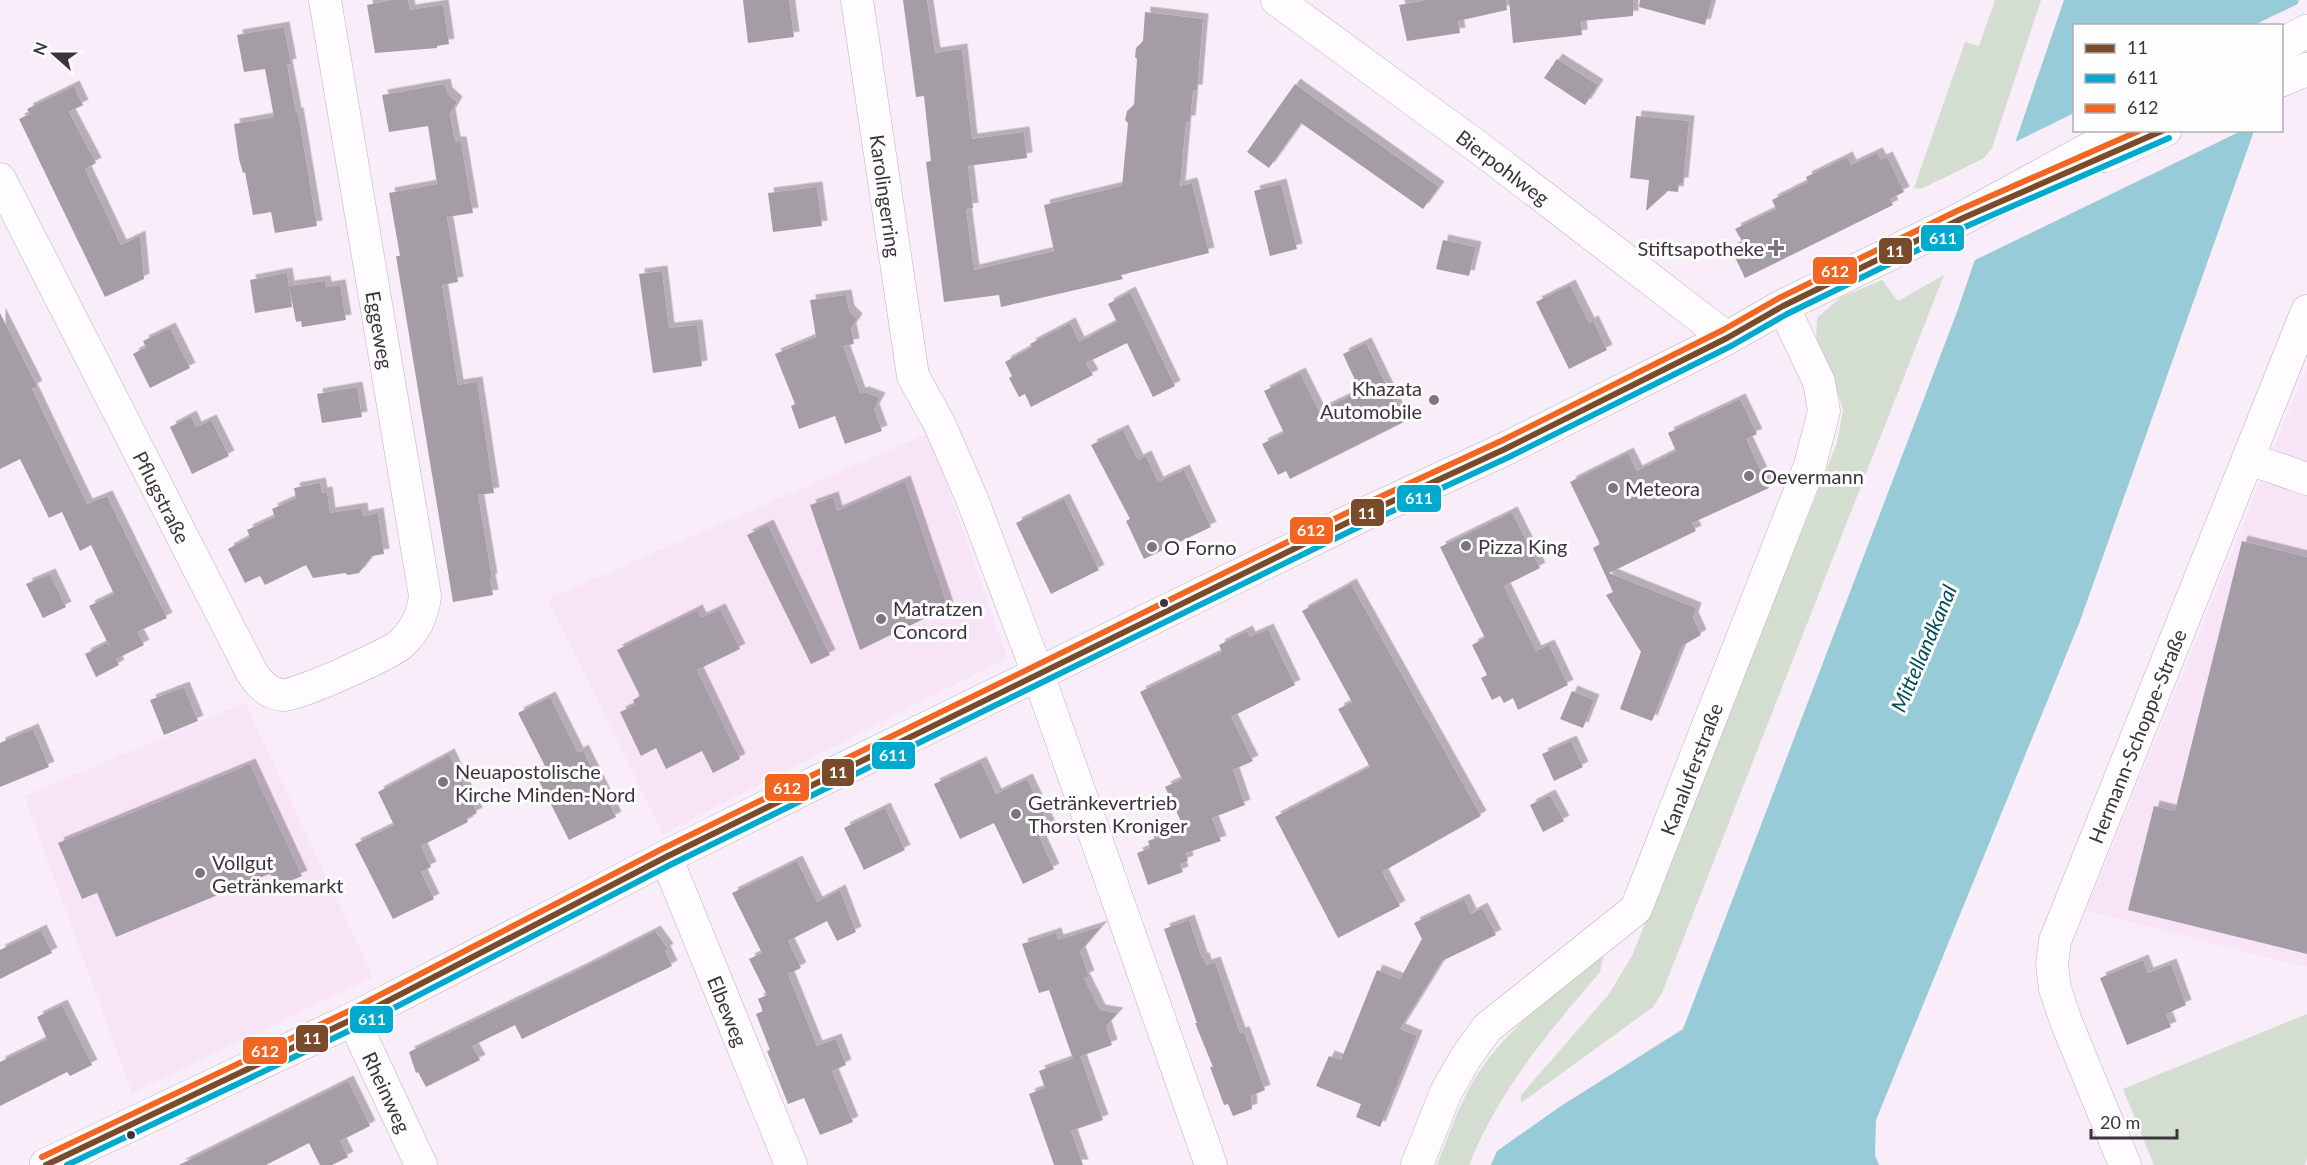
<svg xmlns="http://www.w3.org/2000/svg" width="2307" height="1165" font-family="Lato,sans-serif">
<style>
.built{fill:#f7e4f7}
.green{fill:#d3ded0}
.water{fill:#98cbd8}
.pier{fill:#f8edf8}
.building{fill:#a59da5;filter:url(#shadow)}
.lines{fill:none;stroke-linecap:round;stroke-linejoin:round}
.minor-casing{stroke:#bab2ba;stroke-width:33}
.secondary-casing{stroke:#bab2ba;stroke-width:34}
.minor{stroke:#fefcfe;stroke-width:32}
.secondary{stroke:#fefcfe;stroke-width:33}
.bus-1-casing{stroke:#fdfdfd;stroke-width:10}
.bus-2-casing{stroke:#fdfdfd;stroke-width:10}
.bus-3-casing{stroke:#fdfdfd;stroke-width:10}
.bus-1{stroke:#7a4b2a;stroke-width:6}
.bus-2{stroke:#00a9ce;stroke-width:6}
.bus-3{stroke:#f26522;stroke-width:6}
.poi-dot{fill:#7e757e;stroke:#fdfdfd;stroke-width:2}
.bus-dot{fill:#3d353d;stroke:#fdfdfd;stroke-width:2}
.labels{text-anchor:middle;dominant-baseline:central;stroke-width:6;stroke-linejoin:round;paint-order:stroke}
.street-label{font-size:20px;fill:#3d353d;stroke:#fdfdfd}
.poi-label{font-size:20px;fill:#3d353d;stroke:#fdfdfd;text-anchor:start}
.water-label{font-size:21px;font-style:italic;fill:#034c57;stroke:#fdfdfd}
.line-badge{stroke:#fdfdfd;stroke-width:2}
.badge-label{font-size:16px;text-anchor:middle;font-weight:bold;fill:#fff}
</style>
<defs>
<filter id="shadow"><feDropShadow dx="5.5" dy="-5.5" stdDeviation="0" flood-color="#0004"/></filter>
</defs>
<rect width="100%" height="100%" fill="#f8edf8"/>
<g class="built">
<polygon points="2307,367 2307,967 2086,911"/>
<polygon points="929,433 1007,658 663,834 548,599"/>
<polygon points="245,703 373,977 132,1093 24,796"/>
</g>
<g class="green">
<polygon points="1995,0 2041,0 1992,148 1984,158 1921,189 1914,188 1965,42 1979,46"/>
<polygon points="1944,275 1662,993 1653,1007 1521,1103 1521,1095 1609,994 1632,956 1837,443 1843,410 1835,384 1816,345 1817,318 1841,297 1882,280 1898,301"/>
<path d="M1604,952l-4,20c-53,62 -100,117 -131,193h-32c13,-33 24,-67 44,-96 33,-47 80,-81 123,-117z"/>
<polygon points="2307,1014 2307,1158 2305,1165 2154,1165 2123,1089"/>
</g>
<polygon class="water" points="2064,0 2299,0 2282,52 2282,26 2074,26 2074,130 2254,131 2080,621 1876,1120 1875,1155 1879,1165 1491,1165 1497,1151 1561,1106 1683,1029 1957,312"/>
<g class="pier">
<polygon points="2302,2 2284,53 2282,55 2282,26 2254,25"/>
<polygon points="2074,113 2074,130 2241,131 1971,262 2011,144"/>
</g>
<g class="building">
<polygon points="391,0 408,0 410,10 443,5 449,44 437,46 437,48 375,53 367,5"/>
<polygon points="743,0 789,0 794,37 748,43"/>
<polygon points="903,0 927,0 935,53 962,49 972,139 1024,132 1027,158 968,166 973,208 966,209 974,270 1054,251 1044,205 1122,186 1128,123 1125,120 1127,111 1134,105 1137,59 1135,57 1136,48 1143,41 1145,12 1203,19 1197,90 1193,90 1190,121 1186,121 1180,186 1192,183 1209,253 1121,275 1123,279 1001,307 999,295 944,302 926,162 931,161 924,96 916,97"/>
<polygon points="1427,0 1506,0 1507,10 1458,21 1460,33 1407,41 1399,5"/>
<polygon points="1509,0 1633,0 1633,16 1581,21 1582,35 1513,43"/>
<polygon points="1640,0 1712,0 1705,25 1639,7"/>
<polygon points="284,27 291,64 287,65 296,113 298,113 317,226 275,233 271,212 253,215 245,172 243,173 239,159 234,124 274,117 265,69 244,72 237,35"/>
<polygon points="1557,59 1598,85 1585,105 1544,78"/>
<polygon points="445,84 447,93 457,102 450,114 455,142 461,142 473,213 447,217 458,282 442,285 458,385 477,382 494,493 478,495 492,579 490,579 493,595 453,602 396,256 400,256 389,193 437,184 428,126 389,132 382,95"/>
<polygon points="1295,84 1439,187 1423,209 1301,123 1269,168 1247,152"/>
<polygon points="74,86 83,105 69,112 96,163 85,169 121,245 140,236 144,279 105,297 19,119 30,114 27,109"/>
<polygon points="1636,116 1689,121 1683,183 1679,183 1678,192 1668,191 1646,211 1649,180 1630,178"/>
<polygon points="1877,153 1881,160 1887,157 1904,192 1890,199 1893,205 1745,278 1731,249 1743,243 1735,229 1776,209 1772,200 1808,182 1806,177 1847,157 1851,165"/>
<polygon points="1281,184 1297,249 1270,256 1254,191"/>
<polygon points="817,187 822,226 773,232 768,193"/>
<polygon points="1443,240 1476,247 1469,276 1436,269"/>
<polygon points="662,271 669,328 697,325 702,366 653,373 639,274"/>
<polygon points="287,273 292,307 255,313 250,280"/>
<polygon points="325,281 326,287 340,285 346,320 302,327 301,321 296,322 289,286"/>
<polygon points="1570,285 1589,323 1593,321 1607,350 1569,369 1536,302"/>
<polygon points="1130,292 1175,386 1153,397 1127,343 1086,363 1093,375 1031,407 1025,394 1019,397 1009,378 1012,376 1005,362 1032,347 1030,344 1070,323 1079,342 1117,322 1108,304"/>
<polygon points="846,295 849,311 857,319 851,328 854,344 843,346 860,393 864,392 880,398 874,409 882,431 845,444 835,416 799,429 791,406 795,404 775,354 816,337 810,300"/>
<polygon points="0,313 37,386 32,389 87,504 107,496 167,618 137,632 144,645 116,659 119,665 96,677 85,654 107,643 112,651 89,606 114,594 91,545 80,551 62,512 49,518 20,459 0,469"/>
<polygon points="170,328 190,368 150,388 133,354 146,347 143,341"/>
<polygon points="1366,343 1404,422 1290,479 1286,471 1278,475 1262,444 1284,433 1264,391 1300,373 1319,411 1360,391 1343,354"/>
<polygon points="357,387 362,417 322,423 317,394"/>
<polygon points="1740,399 1757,434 1746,439 1769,488 1692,523 1696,531 1609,573 1696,608 1693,617 1701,635 1682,646 1652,721 1620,709 1641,652 1606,595 1613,592 1593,548 1600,544 1570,482 1628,453 1637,471 1676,451 1668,433"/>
<polygon points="191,416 196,427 211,420 229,456 192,474 170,427"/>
<polygon points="1123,430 1138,460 1146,456 1158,482 1184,470 1211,527 1144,559 1126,521 1130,519 1091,445"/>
<polygon points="905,481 948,607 860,650 810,505 833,497 837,511"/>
<polygon points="320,483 322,493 327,492 330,513 362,508 363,516 378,513 384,554 372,556 359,573 348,575 345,573 313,578 306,565 265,585 260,576 245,583 228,549 250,537 247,530 275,517 272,509 296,498 294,488"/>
<polygon points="1064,499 1099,570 1051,594 1016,523"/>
<polygon points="1512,512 1540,568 1504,586 1536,651 1549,645 1568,685 1518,710 1513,698 1504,703 1500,696 1492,700 1481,678 1487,675 1472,645 1485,638 1440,547"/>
<polygon points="768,525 830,655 811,664 747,535"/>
<polygon points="2242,541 2307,557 2307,954 2128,910 2154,806 2175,811"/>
<polygon points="50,574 66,607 43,618 26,584"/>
<polygon points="1351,584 1481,816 1382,872 1400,906 1338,938 1275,817 1370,767 1338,709 1352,702 1302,611"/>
<polygon points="720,609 740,649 697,670 740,759 713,773 702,751 666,769 656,748 641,756 620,712 635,705 633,700 640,696 617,650 697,610 701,618"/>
<polygon points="1268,629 1295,685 1231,717 1253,761 1233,770 1245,805 1212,818 1221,841 1186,853 1188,861 1180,864 1183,872 1148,885 1137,853 1150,848 1148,841 1184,828 1165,787 1182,779 1140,692 1222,652 1219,645 1247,631 1250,637"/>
<polygon points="184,687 198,721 164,735 150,700"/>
<polygon points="1572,691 1594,700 1583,728 1560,719"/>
<polygon points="550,697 578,753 583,750 616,817 569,840 535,773 546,768 518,713"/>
<polygon points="33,729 49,767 0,787 0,743"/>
<polygon points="1571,741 1583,767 1554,781 1542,754"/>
<polygon points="449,754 477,813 467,818 468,822 421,846 431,867 421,872 434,899 393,919 355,844 394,825 378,792"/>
<polygon points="981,762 996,794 1027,779 1052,831 1039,837 1054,869 1023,884 994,823 960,839 934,784"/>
<polygon points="250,764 302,876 285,883 269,874 116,937 97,893 82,899 58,843"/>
<polygon points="1550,795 1564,821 1543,832 1530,805"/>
<polygon points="885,808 905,850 864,870 844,828"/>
<polygon points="797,861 817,902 840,890 856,932 837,941 827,921 788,941 801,968 788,974 817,1046 836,1039 846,1065 832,1071 853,1122 820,1135 804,1098 788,1104 767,1051 770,1050 756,1014 763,1011 758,999 767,995 749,959 762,953 732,893"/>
<polygon points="1464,899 1471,914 1482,908 1496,935 1442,961 1400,1029 1417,1036 1380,1127 1356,1117 1361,1104 1316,1086 1329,1056 1341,1060 1377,970 1400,979 1422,939 1414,923"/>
<polygon points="1189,920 1202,958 1204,958 1206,965 1215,962 1240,1033 1244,1032 1265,1090 1251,1096 1252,1109 1233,1116 1228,1104 1224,1105 1210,1067 1213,1067 1195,1023 1197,1023 1164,929"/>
<polygon points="1102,926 1080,952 1089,976 1084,978 1100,1010 1118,1013 1106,1026 1112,1045 1073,1059 1049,990 1039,993 1022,944 1056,933 1058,940"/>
<polygon points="41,930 52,953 0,979 0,950"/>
<polygon points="655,931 668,949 665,951 672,966 522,1039 515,1025 472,1046 480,1060 426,1087 418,1072 416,1073 409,1052 581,969"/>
<polygon points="2143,960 2148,973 2171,964 2186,1005 2166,1014 2171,1027 2127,1045 2100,978"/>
<polygon points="62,1005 92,1065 70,1076 67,1072 0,1106 0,1062 47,1039 37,1017"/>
<polygon points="1080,1056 1103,1120 1071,1131 1083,1165 1054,1165 1029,1094 1045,1088 1039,1071"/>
<polygon points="348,1081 370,1126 340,1141 348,1157 332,1165 320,1165 309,1143 266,1165 179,1165"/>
</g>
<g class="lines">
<defs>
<g id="minor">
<polyline points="857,0 913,376 939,423 972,499 1038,674 1211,1165"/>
<polyline points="1277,0 1486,153 1727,338"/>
<path d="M0,179l251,492c7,12 17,23 32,24 14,1 107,-41 118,-51 14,-13 22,-29 24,-48l-100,-596"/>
<polyline points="2249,459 2307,479"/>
<polyline points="666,857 791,1165"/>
<polyline points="353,1019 421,1165"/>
<polyline points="1417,1165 1446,1092 1466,1057 1487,1028 1636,909 1810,465 1824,411 1819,382 1783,306"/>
<polyline points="2125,1165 2067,1024 2055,989 2052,965 2055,941 2307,311"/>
</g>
<g id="secondary">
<polyline points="2282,45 2307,31"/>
<polyline points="2282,80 2307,69"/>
<polyline points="2105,156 2165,130"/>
<polyline points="46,1165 353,1019 666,857 831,775 1371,511 1505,449 1727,338 1783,306 1963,218 2124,130"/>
</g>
</defs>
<use href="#minor" class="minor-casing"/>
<use href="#secondary" class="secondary-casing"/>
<use href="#minor" class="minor"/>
<use href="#secondary" class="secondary"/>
<defs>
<polyline id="bus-1" points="46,1165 353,1019 666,857 1371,511 1505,449 1727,338 1783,306 1963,218 2164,130"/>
<polyline id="bus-2" points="67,1165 357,1027 670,865 1375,519 1509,457 1731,346 1787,314 1967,226 2169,138"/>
<polyline id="bus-3" points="42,1157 349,1011 662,849 1367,503 1501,441 1723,330 1779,298 1959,210 2141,130"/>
</defs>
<use href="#bus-1" class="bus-1-casing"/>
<use href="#bus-2" class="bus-2-casing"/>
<use href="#bus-3" class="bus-3-casing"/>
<use href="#bus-1" class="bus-1"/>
<use href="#bus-2" class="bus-2"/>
<use href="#bus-3" class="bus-3"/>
</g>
<g class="poi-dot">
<path d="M1773 239h6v6h6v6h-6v6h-6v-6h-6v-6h6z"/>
<circle cx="1434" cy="400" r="6"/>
<circle cx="1749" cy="476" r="6"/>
<circle cx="1613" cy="488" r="6"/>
<circle cx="1466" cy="546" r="6"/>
<circle cx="1152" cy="547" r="6"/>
<circle cx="881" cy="619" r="6"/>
<circle cx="443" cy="782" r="6"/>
<circle cx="1016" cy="814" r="6"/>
<circle cx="200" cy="873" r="6"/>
</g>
<g class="bus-dot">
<circle cx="1164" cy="603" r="5"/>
<circle cx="131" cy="1135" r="5"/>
</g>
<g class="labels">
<g class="street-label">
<text transform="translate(1503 167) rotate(37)">Bierpohlweg</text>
<text transform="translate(886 196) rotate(82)">Karolingerring</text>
<text transform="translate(380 330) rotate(80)">Eggeweg</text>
<text transform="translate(162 497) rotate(63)">Pflugstraße</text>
<text transform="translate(2137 736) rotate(-68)">Hermann-Schoppe-Straße</text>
<text transform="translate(1691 769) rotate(-69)">Kanaluferstraße</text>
<text transform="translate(728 1011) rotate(68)">Elbeweg</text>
<text transform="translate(387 1092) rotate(65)">Rheinweg</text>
</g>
<g class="poi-label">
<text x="1764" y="248" text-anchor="end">Stiftsapotheke</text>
<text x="1422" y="388" text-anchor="end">Khazata<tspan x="1422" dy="23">Automobile</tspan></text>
<text x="1761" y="476">Oevermann</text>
<text x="1625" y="488">Meteora</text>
<text x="1478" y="546">Pizza King</text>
<text x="1164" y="547">O Forno</text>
<text x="893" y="608">Matratzen<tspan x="893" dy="23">Concord</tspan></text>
<text x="455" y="771">Neuapostolische<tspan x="455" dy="23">Kirche Minden-Nord</tspan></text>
<text x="1028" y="802">Getränkevertrieb<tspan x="1028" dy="23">Thorsten Kroniger</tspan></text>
<text x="212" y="862">Vollgut<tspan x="212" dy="23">Getränkemarkt</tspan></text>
</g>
<g class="water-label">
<text transform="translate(1923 648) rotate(-67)">Mittellandkanal</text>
</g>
</g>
<g class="line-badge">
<rect x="1920" y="224" width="45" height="28" rx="6" fill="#00a9ce"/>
<rect x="1878" y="237" width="35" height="28" rx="6" fill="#7a4b2a"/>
<rect x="1812" y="256" width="46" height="29" rx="6" fill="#f26522"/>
<rect x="1396" y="484" width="46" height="29" rx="6" fill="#00a9ce"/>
<rect x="1350" y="498" width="35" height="29" rx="6" fill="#7a4b2a"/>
<rect x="1289" y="516" width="45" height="29" rx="6" fill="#f26522"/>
<rect x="871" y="741" width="45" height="29" rx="6" fill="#00a9ce"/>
<rect x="821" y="758" width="34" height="29" rx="6" fill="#7a4b2a"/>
<rect x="764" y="773" width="46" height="29" rx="6" fill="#f26522"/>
<rect x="349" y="1005" width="45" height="29" rx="6" fill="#00a9ce"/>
<rect x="295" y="1024" width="34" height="29" rx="6" fill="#7a4b2a"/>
<rect x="242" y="1036" width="46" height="29" rx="6" fill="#f26522"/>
</g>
<g class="badge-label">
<text x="1943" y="244">611</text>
<text x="1895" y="257">11</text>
<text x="1835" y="277">612</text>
<text x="1419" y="504">611</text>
<text x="1367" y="519">11</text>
<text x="1311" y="536">612</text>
<text x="893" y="761">611</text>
<text x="838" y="778">11</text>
<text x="787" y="794">612</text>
<text x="372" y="1025">611</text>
<text x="312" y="1044">11</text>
<text x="265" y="1057">612</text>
</g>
<rect x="2073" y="24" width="210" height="108" fill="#fdfdfd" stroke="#b0adb0" stroke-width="1.5"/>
<rect x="2085" y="44" width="30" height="9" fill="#7a4b2a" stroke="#b0adb0" stroke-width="1.5"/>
<text x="2127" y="54" font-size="18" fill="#3d353d">11</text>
<rect x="2085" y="74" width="30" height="9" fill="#00a9ce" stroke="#b0adb0" stroke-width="1.5"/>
<text x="2127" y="84" font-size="18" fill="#3d353d">611</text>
<rect x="2085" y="104" width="30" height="9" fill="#f26522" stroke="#b0adb0" stroke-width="1.5"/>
<text x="2127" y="114" font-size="18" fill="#3d353d">612</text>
<g transform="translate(54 54) rotate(291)" stroke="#fdfdfd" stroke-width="4.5" paint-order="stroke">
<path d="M0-4.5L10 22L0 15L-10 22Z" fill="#3d353d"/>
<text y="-9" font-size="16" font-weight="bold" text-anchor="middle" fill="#3d353d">N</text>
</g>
<path d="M2091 1129v9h86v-9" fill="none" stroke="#3d353d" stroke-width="3"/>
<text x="2100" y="1129" font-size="18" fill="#3d353d" stroke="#fdfdfd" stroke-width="4.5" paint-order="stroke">20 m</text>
</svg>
